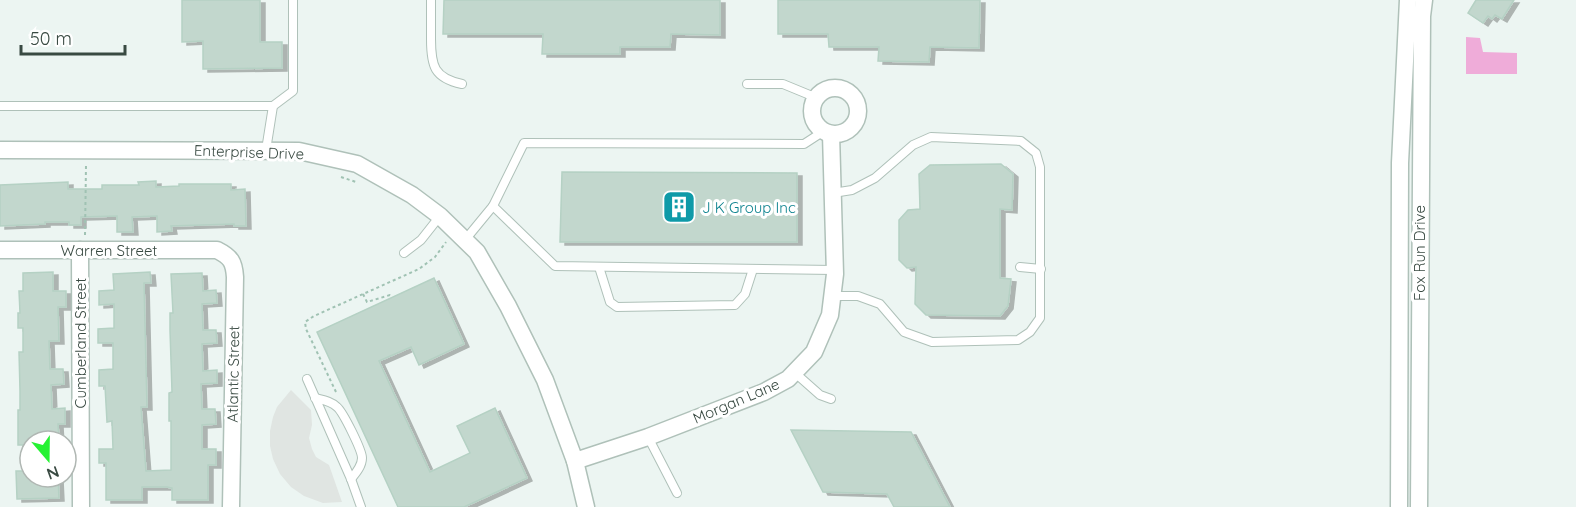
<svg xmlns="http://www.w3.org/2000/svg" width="1576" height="507" font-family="Quicksand,sans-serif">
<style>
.parking{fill:#e0e5e2}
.water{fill:#efacd9}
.building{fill:#c2d7cd;stroke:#b5d1c4;stroke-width:1.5;filter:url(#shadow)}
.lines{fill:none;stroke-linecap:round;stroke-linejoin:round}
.service-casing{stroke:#afc1b9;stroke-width:10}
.minor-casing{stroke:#afc1b9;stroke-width:19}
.path{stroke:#a0c2b3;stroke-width:2;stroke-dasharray:3 3;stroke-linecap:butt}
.service{stroke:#fff;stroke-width:8}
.minor{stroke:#fff;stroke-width:16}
.labels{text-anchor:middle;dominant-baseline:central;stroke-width:6;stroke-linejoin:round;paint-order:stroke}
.street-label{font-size:15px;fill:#394a42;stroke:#fff}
.culture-label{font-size:15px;fill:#0d838f;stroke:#fff;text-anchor:start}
</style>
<defs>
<filter id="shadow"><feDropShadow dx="5" dy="3" stdDeviation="0" flood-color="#0004"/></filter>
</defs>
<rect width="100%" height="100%" fill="#ecf5f2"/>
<polygon class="parking" points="291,390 311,410 312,425 309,438 312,449 316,457 329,465 342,502 323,503 304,496 291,487 280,474 273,459 270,446 270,431 273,417 277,407"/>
<polygon class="water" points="1466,37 1480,38 1483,52 1517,53 1517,74 1466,74"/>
<g class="building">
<polygon points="182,0 260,0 260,42 282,42 282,68 203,69 203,41 182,42"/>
<polygon points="444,0 720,0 720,35 671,34 670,47 620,47 620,54 542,54 543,34 443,34"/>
<polygon points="778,0 980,0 979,48 930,47 929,62 878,61 879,47 829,47 828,34 778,34"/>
<polygon points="1476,0 1514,0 1502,19 1495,15 1492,19 1488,16 1483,23 1468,13"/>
<polygon points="1001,164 1013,174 1012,210 1000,209 1000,278 1011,279 1008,306 1000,316 926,315 915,304 916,267 907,268 899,260 899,220 908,210 920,209 919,174 930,165"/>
<polygon points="562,172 797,173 797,242 560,242"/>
<polygon points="156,181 156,187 179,186 179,184 231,184 231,190 245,189 246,226 234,226 234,224 171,226 172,231 157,232 157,216 132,217 133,232 117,232 117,216 81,217 81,225 69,225 69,222 45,222 45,224 0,226 0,185 68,182 68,189 102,189 102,185 139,185 138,182"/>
<polygon points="53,272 53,291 66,291 66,307 58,307 59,341 49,341 50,369 63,369 64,384 51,385 52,409 65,408 65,424 58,424 59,441 30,441 30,445 18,445 18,410 20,410 20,391 19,352 23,352 23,328 18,328 18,313 20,313 19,291 23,291 23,273"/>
<polygon points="150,272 151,283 144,283 147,407 141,407 146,471 171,470 171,421 169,421 169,393 172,392 170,330 170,313 173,313 171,274 202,273 203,291 216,290 217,303 202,304 203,330 216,330 217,343 202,344 203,371 217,370 217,383 201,384 202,409 215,409 216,424 202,425 202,449 216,449 216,465 208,465 208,500 172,500 172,488 167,487 142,487 142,500 106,500 106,463 99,463 99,449 113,449 112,421 107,422 105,386 99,386 99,370 113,369 113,343 98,343 98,329 114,328 114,304 99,305 99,291 114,290 113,274"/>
<polygon points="434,278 464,344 419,365 411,347 379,361 430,472 470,453 457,426 495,408 527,478 464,507 398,507 317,332"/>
<polygon points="791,430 911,432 950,507 894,507 887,494 823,492"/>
<polygon points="16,471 30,471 30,477 58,477 59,498 17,499"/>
</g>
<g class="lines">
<defs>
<g id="service">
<path d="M431,0c0,13 0,26 0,39 0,27 3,39 31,45"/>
<polyline points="747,84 783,84 817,98"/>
<polyline points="0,106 273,106"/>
<polyline points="824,131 804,144 524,143 493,206 555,266 834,270"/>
<polyline points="266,150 273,106 293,91 293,0"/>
<polyline points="465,240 493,206"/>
<polyline points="404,253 421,240 440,216"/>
<polyline points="599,267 610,302 617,307 735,305 745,294 753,269"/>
<polyline points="1020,267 1041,269"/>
<polyline points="832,296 858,296 880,304 904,332 932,342 1018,340 1030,332 1040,318 1040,167 1036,153 1021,141 931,137 913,145 875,178 852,190 833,193"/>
<polyline points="794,372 820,395 831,399"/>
<polyline points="307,379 351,479 361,507"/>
<path d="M315,398c8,2 16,3 22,9 6,5 25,43 25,51 0,8 -6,15 -11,21"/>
<polyline points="648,437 677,493"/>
</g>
<g id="minor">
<circle cx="835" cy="111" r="23"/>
<polyline points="0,150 299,151 357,164 412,195 440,216 477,252 508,306 545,380 575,461 586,507"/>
<path d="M0,250h217c14,7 17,12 18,27l-4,230"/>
<polyline points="80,250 81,507"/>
<polyline points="575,461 648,437 764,392 788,379 814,352 830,315 835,274 831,134"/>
<polyline points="1399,507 1400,163 1408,0"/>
<polyline points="1419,507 1422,16 1424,0"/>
</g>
</defs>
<use href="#service" class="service-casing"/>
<use href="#minor" class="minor-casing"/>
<g class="path">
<polyline points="341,177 356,182"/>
<polyline points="85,235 86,165"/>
<polyline points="363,294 367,302 390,295 392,297"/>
<polyline points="336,392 306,329 305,322 314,316 419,269 435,257 446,242"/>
</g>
<use href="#service" class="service"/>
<use href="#minor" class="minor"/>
</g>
<defs>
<symbol id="building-square" viewBox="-11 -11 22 22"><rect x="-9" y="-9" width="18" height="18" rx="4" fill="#0f9aa8" stroke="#fff"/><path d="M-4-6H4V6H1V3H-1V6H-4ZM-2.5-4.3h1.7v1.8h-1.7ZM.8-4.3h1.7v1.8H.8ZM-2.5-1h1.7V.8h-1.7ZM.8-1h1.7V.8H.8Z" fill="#fff"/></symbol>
</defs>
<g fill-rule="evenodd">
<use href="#building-square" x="660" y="188" width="38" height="38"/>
</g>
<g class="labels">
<g class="street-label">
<text transform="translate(249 152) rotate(2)">Enterprise Drive</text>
<text x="109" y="250">Warren Street</text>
<text transform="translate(1419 253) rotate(-90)">Fox Run Drive</text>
<text transform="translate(80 343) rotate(-90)">Cumberland Street</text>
<text transform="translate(233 374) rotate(-89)">Atlantic Street</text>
<text transform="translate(736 401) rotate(-23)">Morgan Lane</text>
</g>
<g class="culture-label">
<text x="702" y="207">J K Group Inc</text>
</g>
</g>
<g transform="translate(48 459) rotate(160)"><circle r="28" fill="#ffffff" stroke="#b0b7b3" stroke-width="1.5"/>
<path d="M0-4.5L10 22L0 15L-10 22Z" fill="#26f233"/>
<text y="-9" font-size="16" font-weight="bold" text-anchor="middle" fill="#394a42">N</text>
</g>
<path d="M21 45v9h104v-9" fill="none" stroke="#394a42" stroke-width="3"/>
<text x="30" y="45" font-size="18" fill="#394a42" stroke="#ffffff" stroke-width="4.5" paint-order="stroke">50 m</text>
</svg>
